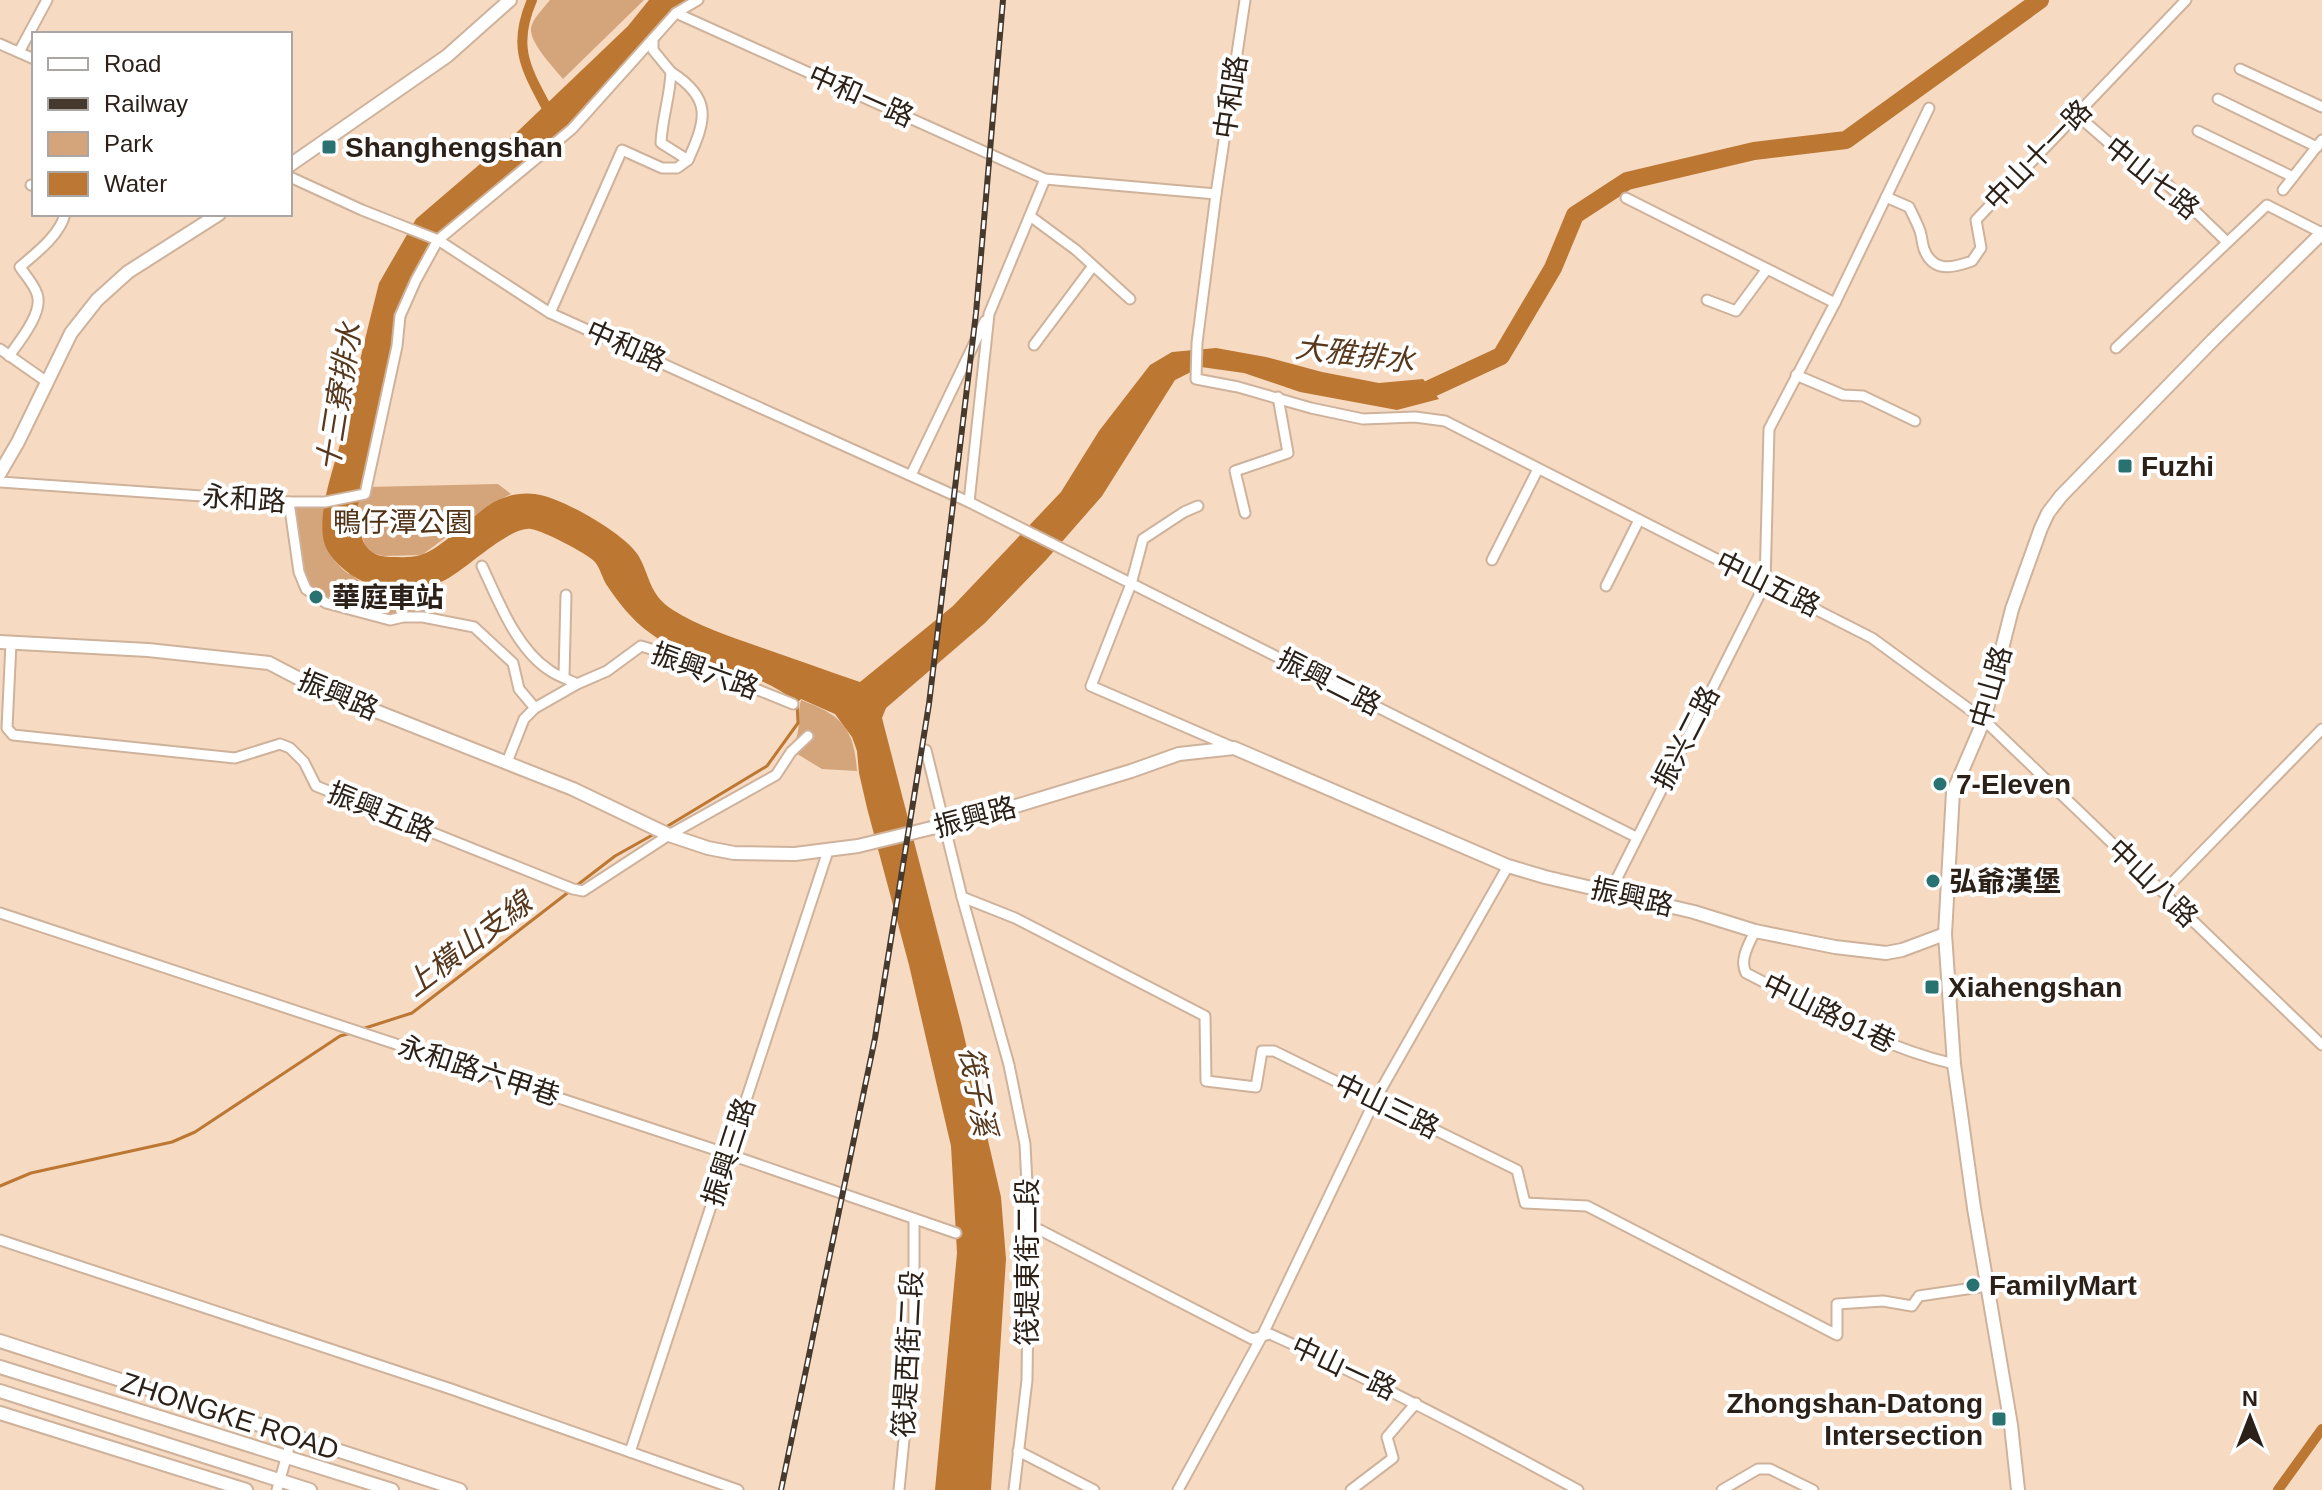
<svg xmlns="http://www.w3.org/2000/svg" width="2322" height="1490" font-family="Helvetica,'Noto Sans TC',sans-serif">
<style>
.green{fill:#d4a47a}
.water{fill:#bc7732}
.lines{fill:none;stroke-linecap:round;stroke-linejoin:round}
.stream{stroke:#bc7732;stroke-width:3}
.canal{stroke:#bc7732;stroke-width:10}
.river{stroke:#bc7732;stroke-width:18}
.street-casing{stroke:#ceb29b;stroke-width:13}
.secondary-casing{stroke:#ceb29b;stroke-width:16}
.street{stroke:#fff;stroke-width:9}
.secondary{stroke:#fff;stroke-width:12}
.rail-casing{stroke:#463a2f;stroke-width:6}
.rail{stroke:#fff;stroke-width:3;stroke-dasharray:9;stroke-linecap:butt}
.poi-dot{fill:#287272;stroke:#fff;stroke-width:3}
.labels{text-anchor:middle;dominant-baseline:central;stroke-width:8;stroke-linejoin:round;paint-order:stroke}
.street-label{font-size:28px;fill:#2b2118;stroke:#fff}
.poi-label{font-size:28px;font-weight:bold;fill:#2b2118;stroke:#fff;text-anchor:start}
.park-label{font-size:28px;fill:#503216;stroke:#fff}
.water-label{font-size:30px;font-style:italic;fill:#57381d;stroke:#fff}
</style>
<rect width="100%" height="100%" fill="#f7dac2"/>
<g class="green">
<path d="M550,0h94l-81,79c-9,-11 -34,-37 -32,-51 2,-10 13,-20 19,-28z"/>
<path d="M498,484l13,10 -22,11 -67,50 -39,1 -13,-4 -16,25c20,16 47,12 70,10l15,32 -49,1 -64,-17 -20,-14 -17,-86 36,-1c-6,30 -1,54 24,72l17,-27c-6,-15 -10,-31 -7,-47l5,-1 3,-12z"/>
<path d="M801,700c40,15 53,27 56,71l-35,-2 -28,-17 -2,-4c11,-20 4,-29 9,-48z"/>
</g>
<path class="water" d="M649,0h42l-121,127 -130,105 -19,29 -27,85 -37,164c4,24 3,46 33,47 10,0 21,1 31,-2 21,-7 49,-37 68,-50 14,-9 30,-13 46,-11 26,3 89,39 103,61 13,22 10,39 35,55 25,16 56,26 84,36 34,12 68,24 103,36l93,-76 108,-114 38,-61 51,-66 22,-13 44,-4 50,9 56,15 57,11 44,-4 16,20 -42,11 -97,-18 -56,-19 -43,-6 -26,13 -73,116 -56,64 -61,63 -99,85 -4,10 80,309 39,170 5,62 -15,231h-56l22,-237 -6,-107 -42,-181 -42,-157 -8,-35 -2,-22 -5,-14 -17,-23 -34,-15 -4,4c-42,-36 -103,-37 -147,-70 -18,-13 -32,-31 -44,-49 -4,-7 -6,-16 -11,-22 -7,-8 -53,-32 -64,-33 -22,-3 -66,42 -88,52 -19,9 -44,8 -65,5 -19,-2 -49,-24 -54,-44 -7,-30 9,-72 17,-101 10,-39 18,-78 28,-118l10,-40 37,-64 100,-86 112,-107z"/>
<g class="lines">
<g class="stream">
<polyline points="666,827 767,766 798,723 797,702"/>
<polyline points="576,886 615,856 656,833"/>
<polyline points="362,1029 412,1013 570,891"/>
<polyline points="0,1186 31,1173 172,1142 195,1132 340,1036 351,1033"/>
</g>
<g class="canal">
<path d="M532,0c-21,49 -5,70 18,114"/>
<polyline points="2278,1490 2322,1429"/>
</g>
<polyline class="river" points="1409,394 1417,395 1501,356 1553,268 1575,215 1627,181 1754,151 1846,140 2040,0"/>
<defs>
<g id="street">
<polyline points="1245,0 1216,194 1197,343 1196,379 1238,387 1311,408 1363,419 1415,417 1445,421 1872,638 1984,720 2322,1045"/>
<polyline points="676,13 1045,179 1216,194"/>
<polyline points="0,44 34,59"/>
<polyline points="19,52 47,0"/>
<polyline points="2240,69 2322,107"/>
<path d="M671,72c41,26 36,47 17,88"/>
<polyline points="2218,99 2317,147"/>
<polyline points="2077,115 2116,149 2166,183 2227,242"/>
<polyline points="2198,131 2293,177"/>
<polyline points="290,177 362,210 438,240 550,313 969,502 1636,837"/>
<polyline points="31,185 34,186"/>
<polyline points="2283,190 2322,140"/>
<path d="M1886,197l23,10c4,8 8,16 11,24 2,6 2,12 4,18 9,24 29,19 48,12l9,-13 -5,-28 210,-220"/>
<polyline points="1626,198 1835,303"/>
<polyline points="1030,216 1076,250 1130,299"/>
<polyline points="1707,300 1736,311 1767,269"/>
<path d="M550,313l72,-163 40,18h15l11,-8 -27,-17c1,-25 9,-46 10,-71l-18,-22v-9"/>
<polyline points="1034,345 1093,266"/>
<polyline points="2116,348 2267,205 2322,233"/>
<polyline points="0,349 47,382"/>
<path d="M9,356c10,-14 35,-44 28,-62 -3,-10 -12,-19 -17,-27 16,-14 40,-32 45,-53"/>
<polyline points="1796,375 1843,395 1863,396 1915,421"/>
<polyline points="911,475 985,321"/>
<polyline points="0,482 289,502 325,502 365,494 397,346 400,316 416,280 438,240 572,129 676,13 698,0"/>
<polyline points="289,502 299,572 306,589 326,603 390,620 403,617 423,617 474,627 513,663 519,689 535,708"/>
<polyline points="969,502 989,314 1045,179"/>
<polyline points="1198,506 1184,512 1143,539 1131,584 1091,686 1232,747"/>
<polyline points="1245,513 1235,471 1288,453 1278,397"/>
<polyline points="1492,560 1538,469"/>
<path d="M482,566c16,34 34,82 67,104 8,6 19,9 28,14"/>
<polyline points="1606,586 1639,520"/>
<polyline points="11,643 7,728 13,735 235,758 280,744 290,748 304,762 316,786 573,889 583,891 669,835 776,775 791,752 808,736"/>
<polyline points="564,676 566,595"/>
<polyline points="926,750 962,897 1015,918 1205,1016 1206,1081 1256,1087 1262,1051 1274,1051 1517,1170 1525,1203 1587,1206 1837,1335 1837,1304 1883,1301 1912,1306 1919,1296 1987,1286"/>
<polyline points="507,762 524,719 535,708 577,684 607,671 641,646 674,656 793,704"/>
<polyline points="1610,892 1765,584 1769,429 1835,303 1929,108"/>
<polyline points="2163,892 2322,729"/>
<polyline points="962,897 1009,1065 1025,1144 1029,1226 1027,1380 1014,1490"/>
<polyline points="0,913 728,1154 956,1233"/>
<path d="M1755,931c-6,13 -16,29 -9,42 67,34 134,74 208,91"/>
<path d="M1021,1225l19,5 212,109 18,-5c105,47 207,101 308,156"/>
<polyline points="0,1240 451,1389 738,1490"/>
<polyline points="1018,1451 1094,1490"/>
<polyline points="630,1452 828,851"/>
<polyline points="277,1490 292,1437"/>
<polyline points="899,1490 914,1338 914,1219"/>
<polyline points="1178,1490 1261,1338 1375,1100 1508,866"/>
<polyline points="1351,1490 1393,1458 1387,1437 1416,1403"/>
<polyline points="1722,1490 1758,1469 1770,1469 1813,1490"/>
</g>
<g id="secondary">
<polyline points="290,165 447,56 510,0"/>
<polyline points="0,473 18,442 71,333 97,300 128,272 219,214"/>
<polyline points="0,642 148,650 269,663 315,687 573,789 669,835 708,848 734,853 795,854 858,846 993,813 1131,771 1179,754 1234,748 1508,866 1545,877 1694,912 1755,931 1835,947 1886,953 1902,950 1945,934"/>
<polyline points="0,1341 460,1490"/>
<polyline points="0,1367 392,1490"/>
<polyline points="0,1391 310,1490"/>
<polyline points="0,1413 246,1490"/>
<polyline points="2018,1490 2011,1425 1974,1208 1954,1064 1945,934 1953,792 1984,720 2012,609 2041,528 2048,513 2061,496 2213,340 2322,233"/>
</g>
</defs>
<use href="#street" class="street-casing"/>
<use href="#secondary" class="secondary-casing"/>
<use href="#street" class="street"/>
<use href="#secondary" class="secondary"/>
<defs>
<polyline id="rail" points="781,1490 875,1038 929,704 976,313 1003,0"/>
</defs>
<use href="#rail" class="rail-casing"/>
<use href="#rail" class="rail"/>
</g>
<g class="poi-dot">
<rect x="321" y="139" width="16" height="16" rx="4"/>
<rect x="2117" y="458" width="16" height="16" rx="4"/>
<circle cx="316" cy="597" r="8"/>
<circle cx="1940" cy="784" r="8"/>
<circle cx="1933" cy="881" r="8"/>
<rect x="1924" y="979" width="16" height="16" rx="4"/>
<circle cx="1973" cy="1285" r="8"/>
<rect x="1991" y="1411" width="16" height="16" rx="4"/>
</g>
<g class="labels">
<g class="street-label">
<text transform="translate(861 96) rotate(24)">中和一路</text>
<text transform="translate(1231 97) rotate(-81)">中和路</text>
<text transform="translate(2038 155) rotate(-46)">中山十一路</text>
<text transform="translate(2152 178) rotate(39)">中山七路</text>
<text transform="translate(626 346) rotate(24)">中和路</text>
<text transform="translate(244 499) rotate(4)">永和路</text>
<text transform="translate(1768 584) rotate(26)">中山五路</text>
<text transform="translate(705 671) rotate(20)">振興六路</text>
<text transform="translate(1329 682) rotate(27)">振興二路</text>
<text transform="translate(1991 687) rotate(-74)">中山路</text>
<text transform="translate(338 695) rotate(23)">振興路</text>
<text transform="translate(1686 738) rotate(-63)">振兴二路</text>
<text transform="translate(381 812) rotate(22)">振興五路</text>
<text transform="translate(975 817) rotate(-15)">振興路</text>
<text transform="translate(2153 883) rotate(44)">中山八路</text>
<text transform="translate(1632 897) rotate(13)">振興路</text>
<text transform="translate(1829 1013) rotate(26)">中山路91巷</text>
<text transform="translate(479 1071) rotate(18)">永和路六甲巷</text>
<text transform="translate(1387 1106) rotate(26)">中山三路</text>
<text transform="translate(729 1152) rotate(-72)">振興三路</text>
<text transform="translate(1027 1262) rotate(-90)">筏堤東街二段</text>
<text transform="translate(908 1354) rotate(-87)">筏堤西街二段</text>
<text transform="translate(1344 1368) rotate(25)">中山一路</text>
<text transform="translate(230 1416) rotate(18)">ZHONGKE ROAD</text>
</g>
<g class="poi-label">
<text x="345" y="147">Shanghengshan</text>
<text x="2141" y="466">Fuzhi</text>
<text x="332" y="597">華庭車站</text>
<text x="1956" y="784">7-Eleven</text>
<text x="1949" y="881">弘爺漢堡</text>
<text x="1948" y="987">Xiahengshan</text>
<text x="1989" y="1285">FamilyMart</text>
<text x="1983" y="1403" text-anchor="end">Zhongshan-Datong<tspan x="1983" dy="32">Intersection</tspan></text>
</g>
<g class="park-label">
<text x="403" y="522">鴨仔潭公園</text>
</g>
<g class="water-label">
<text transform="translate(1355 354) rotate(7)">大雅排水</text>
<text transform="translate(339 397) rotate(-81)">十三寮排水</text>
<text transform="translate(468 944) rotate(-37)">上橫山支線</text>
<text transform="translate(978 1091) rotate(80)">筏子溪</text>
</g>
</g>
<rect x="32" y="32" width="260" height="184" fill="#ffffff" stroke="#aaa6a3" stroke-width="2"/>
<rect x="48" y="58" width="40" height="12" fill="#ffffff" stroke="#aaa6a3" stroke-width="2"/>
<text x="104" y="72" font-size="24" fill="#2b2118">Road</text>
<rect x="48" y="98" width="40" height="12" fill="#463a2f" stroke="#aaa6a3" stroke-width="2"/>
<text x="104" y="112" font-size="24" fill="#2b2118">Railway</text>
<rect x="48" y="132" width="40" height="24" fill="#d4a47a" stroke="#aaa6a3" stroke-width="2"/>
<text x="104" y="152" font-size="24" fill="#2b2118">Park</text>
<rect x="48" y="172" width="40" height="24" fill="#bc7732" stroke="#aaa6a3" stroke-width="2"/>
<text x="104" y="192" font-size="24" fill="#2b2118">Water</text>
<g transform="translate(2250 1418)" stroke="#ffffff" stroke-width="6" paint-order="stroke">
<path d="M0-6L14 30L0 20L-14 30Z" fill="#2b2118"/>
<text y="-12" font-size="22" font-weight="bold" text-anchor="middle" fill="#2b2118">N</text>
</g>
</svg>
